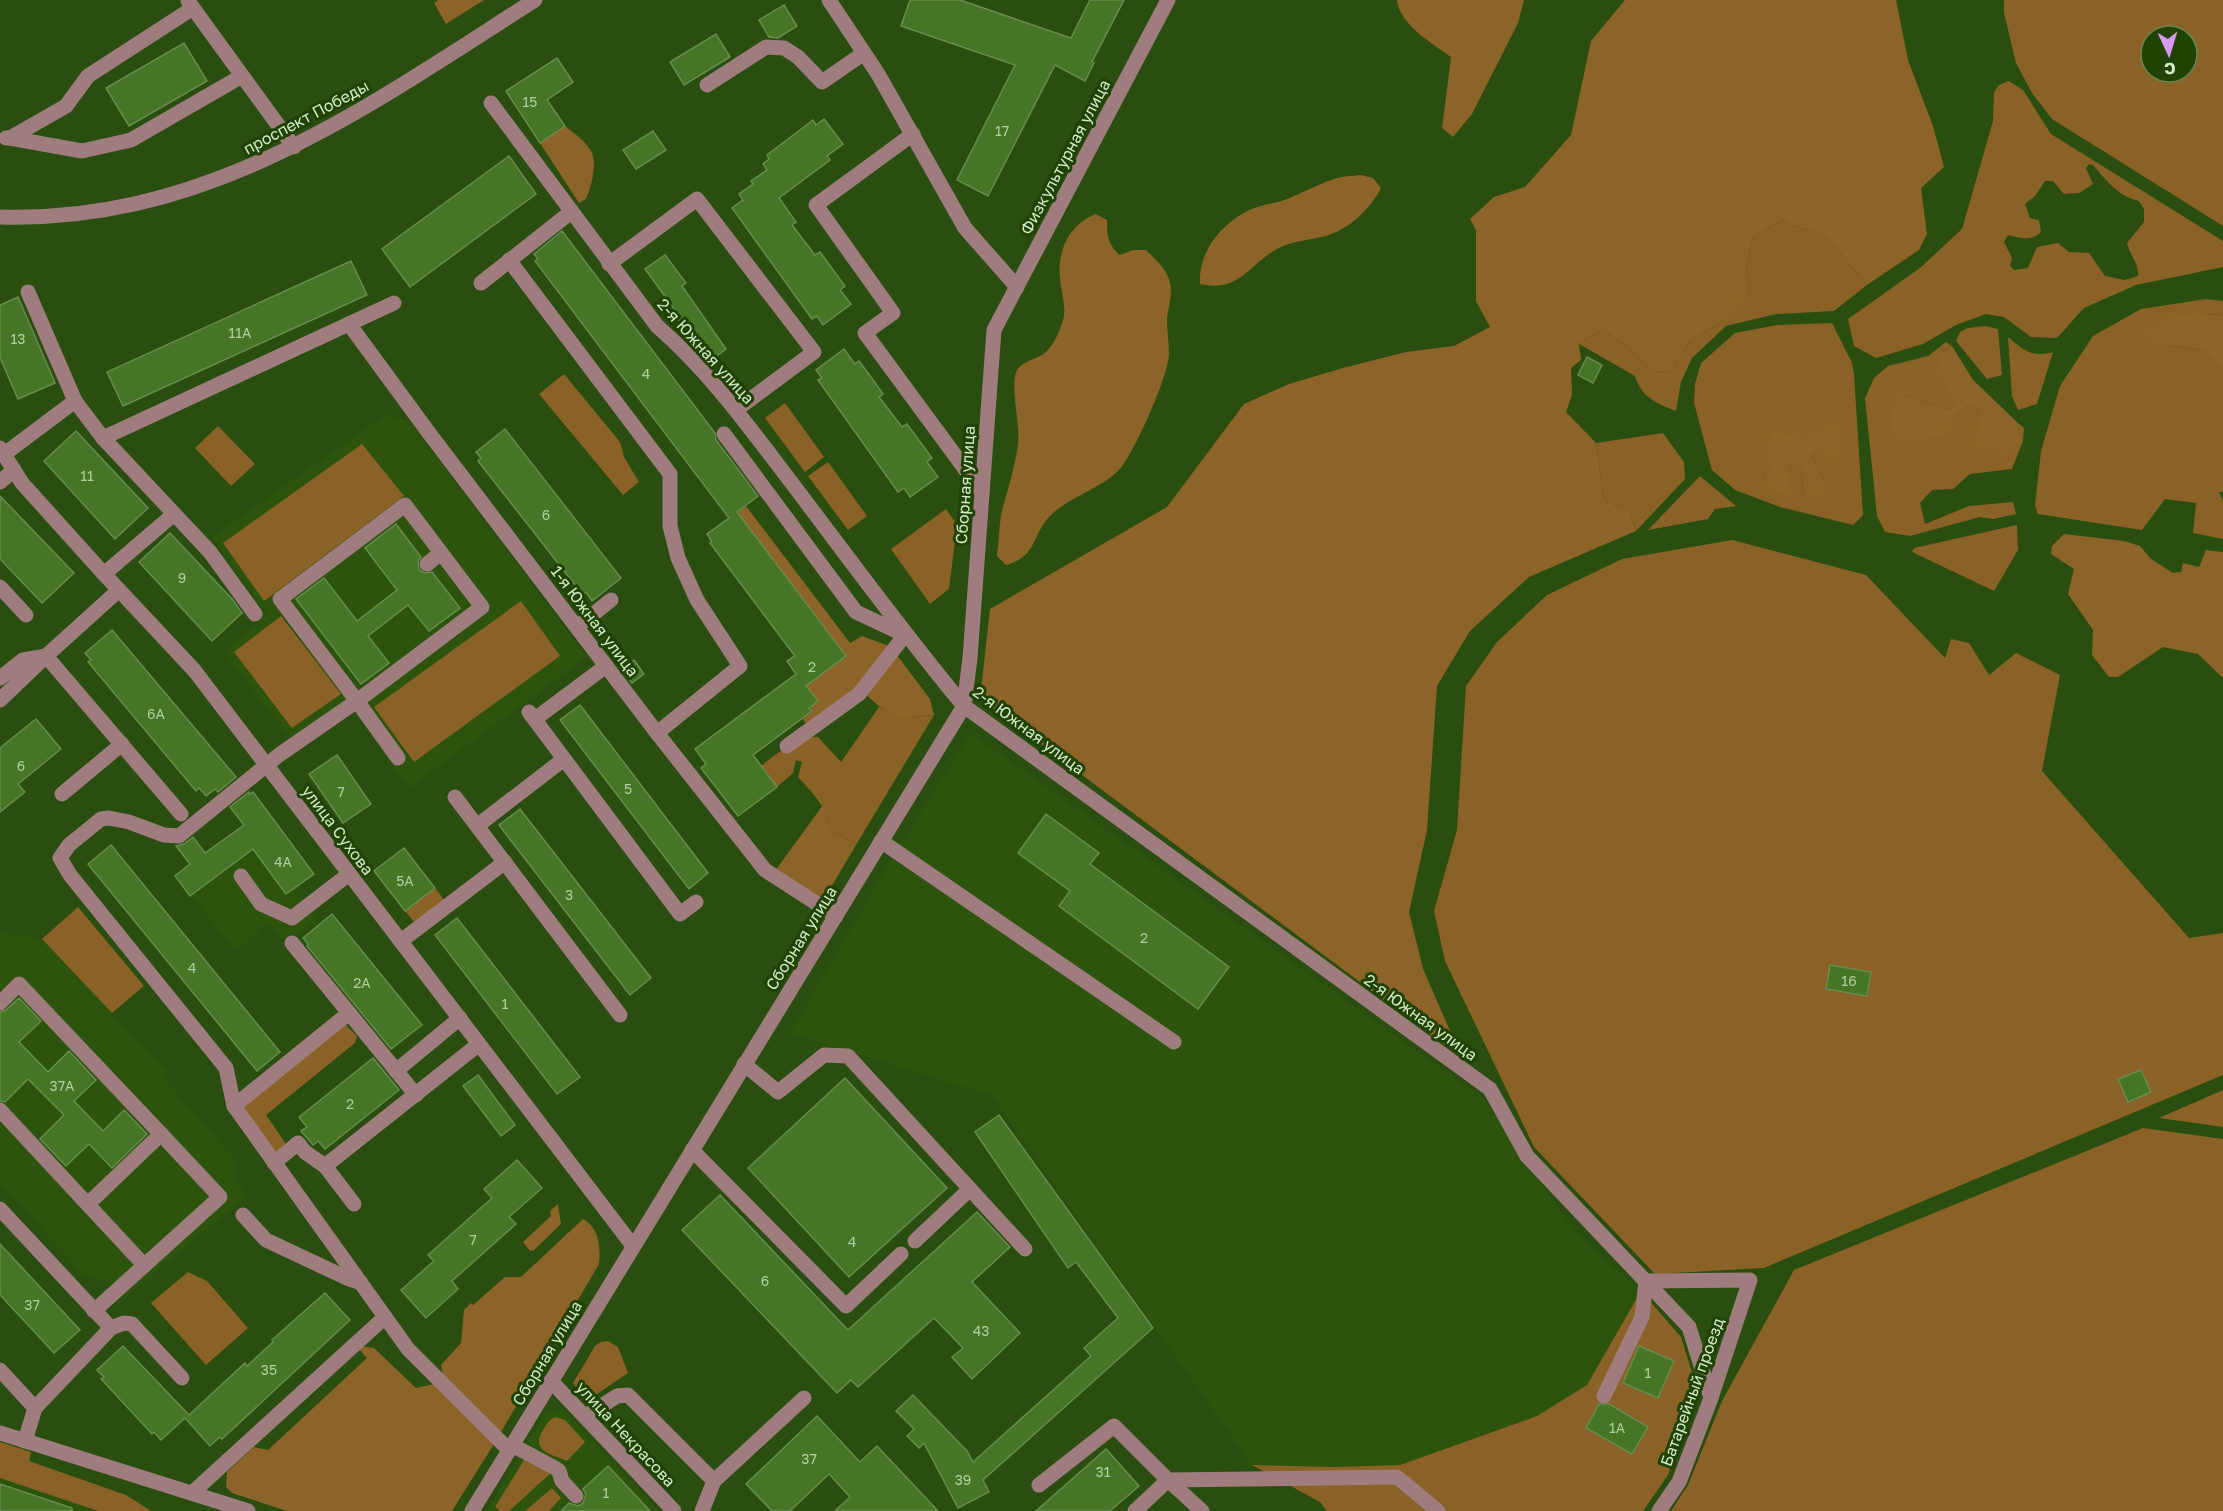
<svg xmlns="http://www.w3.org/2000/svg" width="2223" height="1511" font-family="'Golos Text',sans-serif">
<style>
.built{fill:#2d540d}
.green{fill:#8a6225;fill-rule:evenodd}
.forest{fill:#8c6427}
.building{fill:#467525;stroke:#668c4f;stroke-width:1.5}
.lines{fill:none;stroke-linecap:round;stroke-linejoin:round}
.minor{stroke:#9f7c7e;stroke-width:15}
.labels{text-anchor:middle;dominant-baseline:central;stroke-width:6;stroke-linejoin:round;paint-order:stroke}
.number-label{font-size:14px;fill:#b1cda1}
.street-label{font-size:16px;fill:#d5eaca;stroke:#204202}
</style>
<rect width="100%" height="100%" fill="#2a4d10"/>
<g class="built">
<polygon points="385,415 408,420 587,657 409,788 346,701 291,739 229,659 228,648 267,614 212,537"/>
<polygon points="971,733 1483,1098 1576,1234 1641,1291 1587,1385 1537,1416 1400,1465 1333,1467 1252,1465 991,1095 790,1033 897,850"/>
<polygon points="265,808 314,874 293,889 317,920 286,944 268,922 236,951 175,876"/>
<polygon points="0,933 42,939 165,1069 165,1080 238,1163 234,1177 247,1195 123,1300 107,1284 83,1274 0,1183"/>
<polygon points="561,1410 568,1414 659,1511 486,1511 544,1415 550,1411"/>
<polygon points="0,1478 98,1511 0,1511"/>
</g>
<g class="green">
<path d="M2004,0h219v226l-171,-107 -20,-26 -16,-30 -12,-50zM2151,36h36v36h-36z"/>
<path d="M2009,81l14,9 28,44 172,107v26l-87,18 -52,23 -27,30 -26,-1 -27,-20 -18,-3 -30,11 -33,19 -47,14 -22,-12 -6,-27 72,-51 42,-39 31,-108 1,-29 5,-7zM2089,164l4,1c13,15 26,32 46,36l5,8v13l-17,21c3,13 12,20 11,33l-13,4 -20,-4 -16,-23 -20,-1 -11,-9 -21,4 -9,21 -14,2 -4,-4 2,-8 -8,-16 4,-7c13,3 22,7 33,-3l-2,-12 -9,-2 -5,-14 10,-8 10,-15h8l11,13 15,-1 14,-9 -7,-16z"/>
<path d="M1782,219l9,6 35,11 41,49 -33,26 -58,3 -50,12 -34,32 -11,24 -5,29c-20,-8 -34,-13 -41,-35l-56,-32 23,-15 30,21 20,21 19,1 18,-30 34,-22 26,-27 -3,-25 6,-29z"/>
<polygon points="2206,299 2223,301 2223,315 2201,314 2164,345 2203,350 2223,370 2223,492 2219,492 2223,501 2223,539 2193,533 2196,503 2165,499 2142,530 2038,514 2035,505 2041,451 2060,386 2093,336 2141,309"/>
<path d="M1832,323l20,40 2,11 9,141 -10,10 -73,-18 -45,-17 -23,-20 -18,-67 1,-19 6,-21 34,-30 42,-8zM1823,425l-3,23 -9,7 14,30 -21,9 -3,-26 -8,-5 -5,7 -25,8 7,-14 37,-23z"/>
<polygon points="1985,326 1998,329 2002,375 1987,379 1956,341 1960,332 1968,328"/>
<path d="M2008,337c15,13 24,21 45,15l-16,52 -19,6 -6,-14z"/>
<polygon points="1946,342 1952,346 1940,352 1959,405 1947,410 1900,394 1955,417 1967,406 1982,412 2020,436 2017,422 2024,428 2023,441 2012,469 1970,474 1953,489 1932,490 1920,503 1925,524 1969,506 2013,502 2016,514 1993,519 1980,517 1910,536 1885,532 1877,516 1865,398 1874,378 1888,366 1928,356"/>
<polygon points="564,374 620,442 624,457 639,482 623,495 539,394"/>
<polygon points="785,403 824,457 805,472 765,418"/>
<polygon points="218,426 255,464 231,486 195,448"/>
<polygon points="1663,433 1684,462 1685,479 1636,531 1630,512 1604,500 1596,443"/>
<polygon points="362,444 404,496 264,601 223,543"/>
<polygon points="828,462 867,516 848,530 808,476"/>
<polygon points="1700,476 1736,506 1715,509 1708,519 1648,530"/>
<polygon points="946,509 957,525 949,589 930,604 891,549"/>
<polygon points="2017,525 2018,550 1994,591 1912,552 1914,548"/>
<polygon points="1732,540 1866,575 1945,658 1951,639 1969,643 1989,675 2016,653 2060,675 2042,771 2189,938 2223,933 2223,1075 1764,1268 1655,1274 1534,1147 1445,961 1434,911 1457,830 1466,686 1497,642 1547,595 1622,559"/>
<polygon points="521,601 560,656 414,762 374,707"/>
<polygon points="281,616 341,694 292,728 234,652"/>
<path d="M879,707c18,11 35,10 55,8l-78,130 -14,-9 -14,-4c1,-25 -15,-38 -30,-55l4,-15 -6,-2 -3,13 -16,14 -16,-21c14,-11 39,-32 57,-29l23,25z"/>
<polygon points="435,888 445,901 415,923 405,911"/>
<polygon points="78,907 144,986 112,1013 42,939"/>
<polygon points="346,1025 357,1036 355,1043 266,1115 286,1144 277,1152 272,1151 241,1109 342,1026"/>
<polygon points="2223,1090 2223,1127 2159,1118"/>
<polygon points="2143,1128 2223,1139 2223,1511 1671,1511 1688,1485 1722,1401 1794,1270"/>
<polygon points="188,1272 207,1281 248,1328 206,1365 151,1303"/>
<polygon points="1641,1291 1681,1337 1699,1395 1668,1475 1643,1511 1327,1511 1320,1502 1252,1465 1333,1467 1400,1465 1537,1416 1587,1385"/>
<polygon points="608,1341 618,1347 628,1373 591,1398 584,1398 573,1383 595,1346 601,1342"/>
<path d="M556,1417l9,3 20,22 -18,19c-16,-7 -37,-10 -24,-31 4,-6 6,-11 13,-13z"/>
<polygon points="0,1442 31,1452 29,1461 126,1495 151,1511 98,1511 0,1478"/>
<polygon points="524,1460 551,1473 509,1511 500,1511 495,1507"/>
<polygon points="552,1488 561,1498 549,1511 525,1511"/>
</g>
<g class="forest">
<polygon points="438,0 484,0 446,24 434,3"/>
<path d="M1397,0h127l-6,23 -46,91 -19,23 -11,-9 9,-71c-18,-13 -52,-33 -54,-57z"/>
<polygon points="1625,0 1896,0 1908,60 1933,126 1944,167 1921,188 1927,234 1919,250 1867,285 1826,236 1791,225 1782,219 1752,239 1746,268 1749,293 1745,301 1723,320 1689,342 1671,372 1652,371 1632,350 1602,329 1579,344 1581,360 1571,368 1572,395 1566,412 1596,443 1604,500 1630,512 1636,531 1529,577 1470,631 1437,686 1427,830 1409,912 1423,969 1462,1058 980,699 990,609 1167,507 1244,404 1289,384 1343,368 1406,352 1454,346 1490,327 1476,301 1476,230 1470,219 1494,197 1525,187 1571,135 1591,41"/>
<path d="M565,126c9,7 22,16 27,27 5,12 -1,35 -6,46l-7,4 -39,-60z"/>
<path d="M1361,175l12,3 8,10c-12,23 -34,43 -59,49 -14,3 -28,4 -41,10 -33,16 -39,46 -81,37 -2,-31 20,-59 47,-73 12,-6 27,-7 40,-12 16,-6 31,-15 47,-20 8,-3 18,-3 27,-4z"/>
<path d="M1096,214l11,6c0,16 1,25 13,35l13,-5h13c9,9 22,20 24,33 3,12 -2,24 -3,36 0,12 2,24 2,36 -1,21 -36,102 -51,116 -20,19 -49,26 -68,45 -19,20 -12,40 -44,49l-9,-9c2,-14 2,-28 4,-41 6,-24 14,-47 17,-71 2,-22 -6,-46 -3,-68 3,-16 21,-15 31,-24 8,-8 14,-21 17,-32 4,-12 -2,-28 -3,-41 -3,-28 9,-55 36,-65z"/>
<polygon points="2201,314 2223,315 2223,370 2203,350 2164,345 2146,334 2165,318"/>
<polygon points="1952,346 1973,380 2017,422 2020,436 2006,452 1976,446 1982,412 1967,406 1955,417 1946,435 1905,441 1893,432 1891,409 1900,394 1947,410 1958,405 1937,372 1940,352"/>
<path d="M1823,425h13c5,14 9,24 -3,35l-13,-12 -9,7 14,30 -7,14 -14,-5 -3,-26 -8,-5 -5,7 2,25 -21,-5 -6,-12 7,-14 -4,-16 8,-16 33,8z"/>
<polygon points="746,506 850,643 862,636 889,646 857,688 807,725 802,718 812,711 806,686 846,656 737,512"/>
<polygon points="2064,534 2124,541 2140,546 2151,559 2173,573 2181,572 2183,563 2199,567 2206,550 2223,552 2223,678 2198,654 2163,647 2118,677 2109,677 2092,655 2093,630 2068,594 2074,569 2051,554 2052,546"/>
<path d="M896,654l34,45 4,16c-34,3 -44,4 -68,-21z"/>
<polygon points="823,805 828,824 828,832 842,836 856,845 824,899 775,871"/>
<polygon points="558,1204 561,1224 534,1250 530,1251 523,1242 551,1216 550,1211"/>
<path d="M583,1219c16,8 18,29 16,45l-98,168 -58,-57 -2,-10 20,-22 3,-33 7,-7 2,2 32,-28h16z"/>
<polygon points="360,1346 374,1348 416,1388 434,1384 494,1444 452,1511 287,1511 232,1493 226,1487 227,1472 254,1447 268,1450 367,1358 358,1348"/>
</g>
<g class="building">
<polygon points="910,0 960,0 1071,38 1090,0 1124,0 1092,62 1094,63 1085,81 1055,65 988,196 957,180 1015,65 901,26"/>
<polygon points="784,5 797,26 778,38 769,37 759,20"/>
<polygon points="716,34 730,57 684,85 670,62"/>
<polygon points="184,43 207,81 129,126 106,88"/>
<polygon points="557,58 573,82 547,100 565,126 540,143 506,91"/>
<polygon points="824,119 843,144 827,156 830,160 779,198 796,222 792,225 815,255 820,252 845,286 840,290 851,304 823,325 817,316 812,319 732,208 743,200 739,194 753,184 751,181 767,170 763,164 769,159 767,155 813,120 816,125"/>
<polygon points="653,131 666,150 636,169 623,150"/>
<polygon points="509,156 536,194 410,287 382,249"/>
<polygon points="562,231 715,433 716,440 758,496 737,512 846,656 806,686 818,701 809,708 812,711 753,755 777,787 738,816 701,768 706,764 695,749 796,674 787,661 795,656 710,543 712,542 707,534 729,518 535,261 538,259 534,254"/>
<polygon points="665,255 686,283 682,286 726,349 708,362 678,319 680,317 645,269"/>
<polygon points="351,261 367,295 123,406 107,372"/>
<polygon points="18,297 55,383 18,399 0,358 0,305"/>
<polygon points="844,349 855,364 859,361 871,377 883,394 879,397 902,427 907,424 932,458 927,462 938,477 910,497 904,488 898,492 818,380 822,378 816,370"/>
<polygon points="1587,357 1602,365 1593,383 1578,375"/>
<polygon points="505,429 621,578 592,601 586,592 583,595 478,461 481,458 476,452"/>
<polygon points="76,431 148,508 115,539 44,461"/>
<polygon points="0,496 74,573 42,603 0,559"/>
<polygon points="396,524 421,557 418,561 419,570 424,573 432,572 460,608 429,631 408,605 368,636 389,663 361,684 296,599 324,578 357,621 397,590 365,548"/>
<polygon points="170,533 233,600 242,613 212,641 139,562"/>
<polygon points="112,630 236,777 218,792 215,789 206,796 199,788 196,791 88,662 91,660 85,653"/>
<polygon points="634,660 644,674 632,683 621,670"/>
<polygon points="580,705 708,873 689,889 560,720"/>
<polygon points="36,719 61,749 18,784 25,792 0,812 0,748"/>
<polygon points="337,755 371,804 343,823 309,774"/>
<polygon points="249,792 250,794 253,792 314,874 286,894 253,849 190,896 175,876 190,864 176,846 184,844 193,837 205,853 244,825 230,807"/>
<polygon points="520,809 651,978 630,995 499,825"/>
<polygon points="1046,814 1099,853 1090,864 1229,967 1198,1009 1059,906 1070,891 1018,853"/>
<polygon points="111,845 280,1052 257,1071 88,864"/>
<polygon points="404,848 435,888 405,911 374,871"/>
<polygon points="332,914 422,1025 391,1049 307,946 308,944 303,938"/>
<polygon points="457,918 580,1077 557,1094 435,935"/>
<polygon points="1830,965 1871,972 1867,996 1826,989"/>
<polygon points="19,998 41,1021 19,1042 48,1072 69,1051 96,1080 74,1101 103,1131 124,1110 147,1134 112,1168 89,1144 66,1166 40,1139 64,1115 28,1079 5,1102 0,1101 0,1012 6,1010"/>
<polygon points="373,1058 399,1090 325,1149 318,1141 313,1145 301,1131 307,1127 299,1117"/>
<polygon points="2141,1070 2151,1092 2128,1102 2118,1079"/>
<polygon points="478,1075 515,1125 501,1136 463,1086"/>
<polygon points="845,1078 947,1188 849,1277 748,1168"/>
<polygon points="999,1115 1153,1328 983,1480 989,1492 958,1508 924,1443 919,1448 907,1436 914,1429 896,1411 913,1395 967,1451 973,1462 1091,1356 1084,1348 1118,1318 1076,1262 1068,1268 975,1132"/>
<polygon points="517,1160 542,1188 509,1217 516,1224 452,1281 458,1289 426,1318 401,1290 434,1261 428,1255 492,1198 484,1189"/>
<polygon points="720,1195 848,1330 977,1212 1010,1247 972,1282 1020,1333 972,1379 952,1357 963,1348 934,1318 858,1387 851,1380 837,1393 682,1230"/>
<polygon points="0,1244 80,1330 54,1353 0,1295"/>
<polygon points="325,1293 350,1320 222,1439 220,1437 210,1446 185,1418 161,1440 154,1432 152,1434 101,1379 104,1377 97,1370 123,1346 189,1415 245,1363 247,1366 273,1342 272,1340"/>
<polygon points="1639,1346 1674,1361 1658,1398 1623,1383"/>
<polygon points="1599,1404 1609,1404 1648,1427 1632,1454 1586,1428"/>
<polygon points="817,1416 860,1462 877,1446 938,1511 835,1511 850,1497 829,1474 790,1511 772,1511 746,1484"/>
<polygon points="1106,1449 1139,1486 1110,1511 1036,1511"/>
<polygon points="608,1466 650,1511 561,1511 569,1503 578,1506 583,1503 586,1494 583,1489"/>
<polygon points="0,1484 72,1508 72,1511 0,1511"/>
</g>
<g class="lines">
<g class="minor">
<polyline points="829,0 878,74 965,228 1017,287"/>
<polyline points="188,1 294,147"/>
<polyline points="707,85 766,47 784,48 798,57 822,82 864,53"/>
<path d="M491,103l166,223c52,45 92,101 134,156 57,75 112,151 173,224l526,383 37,67 162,171 22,71"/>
<polyline points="913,134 816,205 893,313 865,333 982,492"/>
<polyline points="6,138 10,138 66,106 88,76 193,8"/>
<polyline points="10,138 82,151 131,140 242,76"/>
<path d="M0,217c209,6 367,-110 535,-217"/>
<polyline points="509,260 670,474 670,526 678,558 697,600 740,666 657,733"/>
<polyline points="609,264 697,199 814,352 736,410"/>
<polyline points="481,283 571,212"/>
<polyline points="28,292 75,401 103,438 210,552 255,614"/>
<polyline points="349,324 429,433 657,733 765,870 836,916"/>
<polyline points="724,434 856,612 905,635 859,694 787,746"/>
<polyline points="103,438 394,303"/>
<polyline points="0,448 22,483 104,574 194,670 633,1246"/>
<polyline points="3,455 75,401"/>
<polyline points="0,482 14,470"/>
<polyline points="427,564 441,553"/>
<polyline points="104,574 174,514"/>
<polyline points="0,587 26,615"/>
<polyline points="119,590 46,656 181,814"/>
<polyline points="577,627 611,600"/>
<polyline points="0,678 23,660 46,656 0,700"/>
<polyline points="529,712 680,914 696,902"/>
<polyline points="535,719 606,666"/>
<polyline points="398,758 357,701 482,607 405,505 280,599 357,701 279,755 179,836 164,835 129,822 109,818 101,819 69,845 60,858 70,875 226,1068 234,1106 408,1349 509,1450"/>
<polyline points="62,794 122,744"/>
<polyline points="455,797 620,1015"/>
<polyline points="477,826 564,759"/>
<polyline points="881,841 1174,1042"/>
<polyline points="241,876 261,904 292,918 349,874"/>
<polyline points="401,941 505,862"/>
<polyline points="292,943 416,1095"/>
<polyline points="0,1003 19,984 161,1134"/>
<polyline points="744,1064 778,1092 824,1055 848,1056 1025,1249"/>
<polyline points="396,1071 460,1018"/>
<polyline points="234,1106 349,1013"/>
<polyline points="0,1110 144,1265"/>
<polyline points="692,1150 846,1306 901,1254"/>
<polyline points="274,1163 298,1143 305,1152 325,1166 354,1204"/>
<polyline points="325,1166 479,1044"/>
<polyline points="88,1204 161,1134 220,1197 94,1311"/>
<polyline points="0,1209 111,1328"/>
<polyline points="243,1215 266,1240 349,1279 361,1283"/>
<polyline points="915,1241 970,1189"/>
<polyline points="1646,1281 1750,1280 1711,1398 1679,1482 1659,1511"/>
<polyline points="0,1370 35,1408"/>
<polyline points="551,1381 674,1511"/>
<polyline points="1604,1396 1642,1317 1646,1281"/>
<polyline points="586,1416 617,1396 628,1395 714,1481"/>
<polyline points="0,1433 248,1511"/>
<polyline points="25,1441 35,1408 111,1328 124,1323 132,1324 182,1378"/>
<polyline points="512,1445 555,1468 559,1471 562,1481 576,1496"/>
<polyline points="1039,1485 1114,1426 1168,1480 1397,1477 1438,1511"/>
<polyline points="192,1493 385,1317"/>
<polyline points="472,1511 964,706 970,658 994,330 1168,0"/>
<polyline points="702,1511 714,1481 804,1398"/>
<polyline points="1135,1511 1168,1480 1202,1511"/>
</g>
</g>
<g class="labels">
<g class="number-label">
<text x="530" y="101">15</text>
<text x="1002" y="130">17</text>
<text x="240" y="332">11А</text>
<text x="18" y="338">13</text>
<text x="646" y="373">4</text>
<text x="87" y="475">11</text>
<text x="546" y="514">6</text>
<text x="182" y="577">9</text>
<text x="812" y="666">2</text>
<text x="156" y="713">6А</text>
<text x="21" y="765">6</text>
<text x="628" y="788">5</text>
<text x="341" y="791">7</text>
<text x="283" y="861">4А</text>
<text x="405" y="880">5А</text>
<text x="569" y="894">3</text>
<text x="1144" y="937">2</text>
<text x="192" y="967">4</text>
<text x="1849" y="980">16</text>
<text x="362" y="982">2А</text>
<text x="505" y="1003">1</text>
<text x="62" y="1085">37А</text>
<text x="350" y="1103">2</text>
<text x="473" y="1239">7</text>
<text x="852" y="1241">4</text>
<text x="765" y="1280">6</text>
<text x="32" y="1304">37</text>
<text x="981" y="1330">43</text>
<text x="269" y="1369">35</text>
<text x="1648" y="1372">1</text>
<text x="1617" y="1427">1А</text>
<text x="809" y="1458">37</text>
<text x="1103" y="1471">31</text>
<text x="963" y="1479">39</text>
<text x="606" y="1492">1</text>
</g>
<g class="street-label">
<text transform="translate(306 117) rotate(-28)">проспект Победы</text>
<text transform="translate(1065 157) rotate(-62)">Физкультурная улица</text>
<text transform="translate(706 351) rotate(48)">2-я Южная улица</text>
<text transform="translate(965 485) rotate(-86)">Сборная улица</text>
<text transform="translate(595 621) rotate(53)">1-я Южная улица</text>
<text transform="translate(1029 730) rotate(37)">2-я Южная улица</text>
<text transform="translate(338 830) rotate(53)">улица Сухова</text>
<text transform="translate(801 938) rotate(-58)">Сборная улица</text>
<text transform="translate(1421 1017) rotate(36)">2-я Южная улица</text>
<text transform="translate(547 1353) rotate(-59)">Сборная улица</text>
<text transform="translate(1692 1392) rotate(-70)">Батарейный проезд</text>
<text transform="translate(626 1434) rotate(47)">улица Некрасова</text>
</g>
</g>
<g transform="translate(2169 54) rotate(176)"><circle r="28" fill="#204202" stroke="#688552" stroke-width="1.5"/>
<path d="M0-4.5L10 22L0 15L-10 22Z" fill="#d99af7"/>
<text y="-9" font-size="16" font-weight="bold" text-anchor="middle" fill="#d5eaca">С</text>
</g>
</svg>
